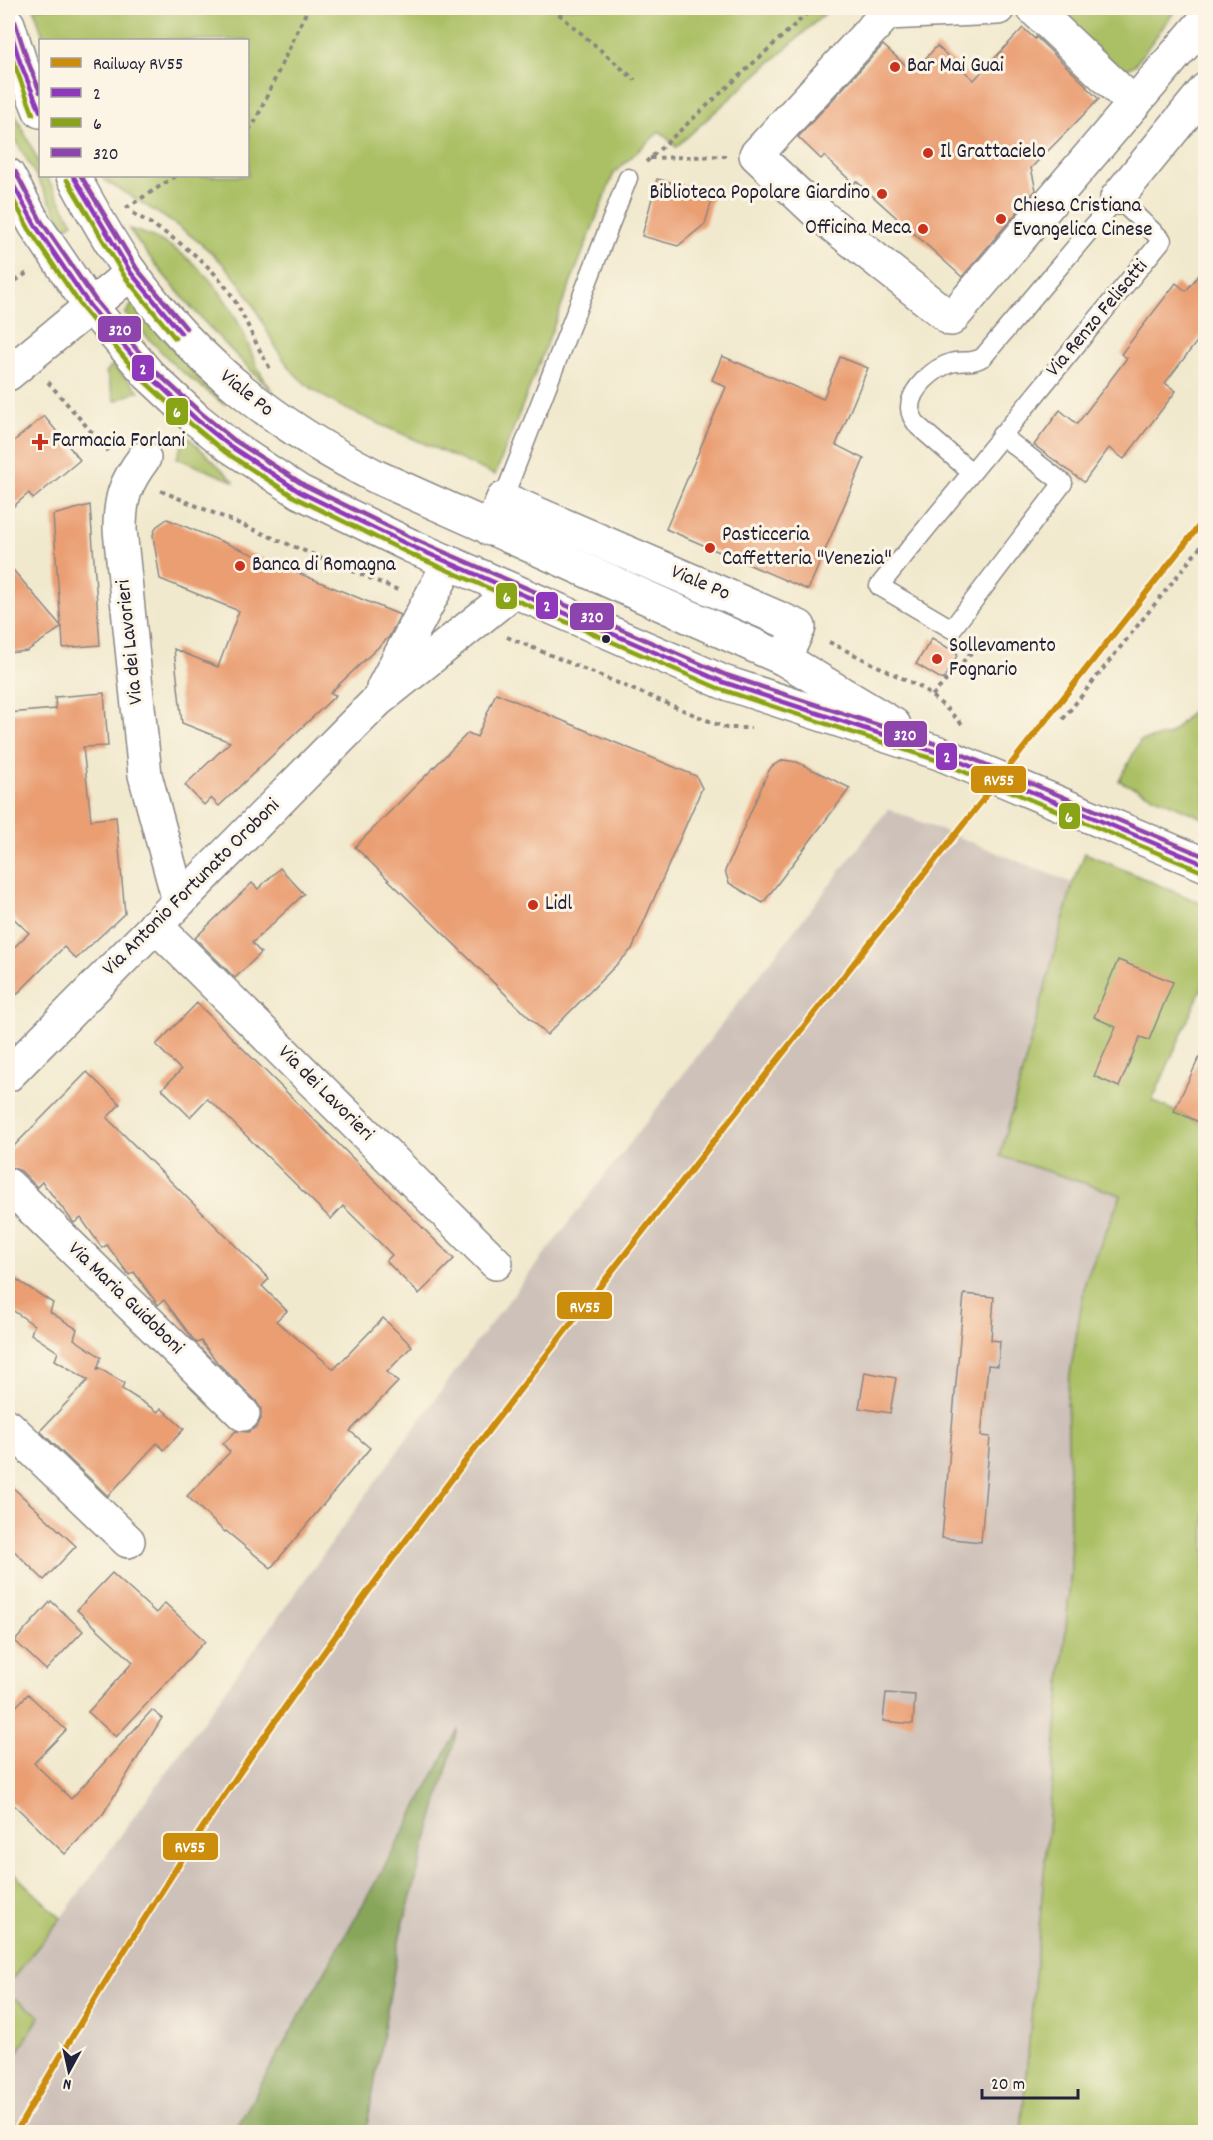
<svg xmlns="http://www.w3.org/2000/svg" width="1213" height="2140" font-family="Dekko,sans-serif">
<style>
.industrial{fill:#cec1b9}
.green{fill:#abc065;stroke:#667150;stroke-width:1.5}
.forest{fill:#88a65a;stroke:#55644a;stroke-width:1.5}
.building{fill:#ea9e72}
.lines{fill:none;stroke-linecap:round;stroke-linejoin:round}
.lane-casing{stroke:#8a8684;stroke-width:21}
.street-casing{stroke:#8a8684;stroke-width:36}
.secondary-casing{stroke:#8a8684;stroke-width:36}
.path{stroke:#8a8684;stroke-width:4;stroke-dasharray:4.5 4.5;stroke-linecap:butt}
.lane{stroke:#fff;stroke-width:18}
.street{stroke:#fff;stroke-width:33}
.secondary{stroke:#fff;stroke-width:33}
.bus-1-casing{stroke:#fcf5e5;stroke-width:9}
.bus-2-casing{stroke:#fcf5e5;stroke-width:9}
.bus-3-casing{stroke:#fcf5e5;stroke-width:9}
.bus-1{stroke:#8f38bc;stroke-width:4.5}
.bus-2{stroke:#8aa418;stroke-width:4.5}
.bus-3{stroke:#8e44ad;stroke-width:4.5}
.rail-1-casing{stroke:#fcf5e5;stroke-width:10}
.rail-1{stroke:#cc8c0c;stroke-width:6}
.poi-dot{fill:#c8321e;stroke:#fcf5e5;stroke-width:2}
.bus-dot{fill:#22223b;stroke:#fcf5e5;stroke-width:2}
.labels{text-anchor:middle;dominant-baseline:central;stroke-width:6;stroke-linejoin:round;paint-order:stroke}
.poi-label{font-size:21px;fill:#22223b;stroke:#fcf5e5;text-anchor:start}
.street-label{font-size:21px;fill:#22223b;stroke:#fcf5e5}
.line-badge{stroke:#fcf5e5;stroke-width:2}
.badge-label{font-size:16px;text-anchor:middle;font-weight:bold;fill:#fff}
</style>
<rect width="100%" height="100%" fill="#fcf5e5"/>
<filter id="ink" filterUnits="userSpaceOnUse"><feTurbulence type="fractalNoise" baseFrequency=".0167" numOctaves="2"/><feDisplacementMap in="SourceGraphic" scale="12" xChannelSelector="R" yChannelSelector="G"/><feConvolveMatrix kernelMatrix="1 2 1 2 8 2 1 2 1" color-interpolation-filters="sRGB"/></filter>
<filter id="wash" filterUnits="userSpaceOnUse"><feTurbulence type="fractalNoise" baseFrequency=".008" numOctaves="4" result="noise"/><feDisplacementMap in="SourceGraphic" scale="24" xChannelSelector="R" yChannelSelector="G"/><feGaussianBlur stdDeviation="1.35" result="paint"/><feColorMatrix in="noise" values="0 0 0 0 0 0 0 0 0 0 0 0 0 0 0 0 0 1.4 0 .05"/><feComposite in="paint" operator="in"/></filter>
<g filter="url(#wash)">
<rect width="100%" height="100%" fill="#f1e9cd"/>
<polygon class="industrial" points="888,809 1073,883 1000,1155 1121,1195 1085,1282 1067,1393 1071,1570 1021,2132 8,2132 8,2069 40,2016 8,1994 8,1984 61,1918 475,1344"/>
<g class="green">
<path d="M34,8h797l-155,139 -16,-16 -46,42 -119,302c-34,-15 -69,-31 -104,-46 -32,-14 -66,-27 -92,-51 -26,-25 -37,-64 -58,-93 -35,-47 -88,-75 -137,-105l-2,-4h146v-136h-204z"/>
<polygon points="1051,8 1177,8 1135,65 1123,71"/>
<polygon points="8,99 40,165 40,176 46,176 73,223 65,228 8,126"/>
<path d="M129,229c49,12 87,49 109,93 7,13 12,28 18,42 4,10 11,19 17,28 -52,-51 -102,-103 -144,-163z"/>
<polygon points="134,302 178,355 225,405 177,368 125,314"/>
<polygon points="113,365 139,391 115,401 106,372"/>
<polygon points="186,435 235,482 177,458"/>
<polygon points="1199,704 1205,709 1205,819 1119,781 1140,741 1169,735"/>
<polygon points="1085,853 1205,905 1205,981 1152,1101 1205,1125 1205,2132 1021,2132 1071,1570 1067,1393 1085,1282 1121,1195 1000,1156 1073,883"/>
<polygon points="8,1868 61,1918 8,1984"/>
<polygon points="8,1994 40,2016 8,2069"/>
</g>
<polygon class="forest" points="458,1729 400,1936 366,2132 234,2132 396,1846"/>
<g id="blocks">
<g class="building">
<polygon points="1023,28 1035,39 1036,37 1087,86 1086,87 1099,99 1031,168 1036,190 962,277 856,181 854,184 824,156 821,159 798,137 883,45 913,72 937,46 974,80"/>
<polygon points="657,179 714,193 705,224 678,246 642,236"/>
<polygon points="1206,266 1206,330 1165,383 1176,391 1124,459 1109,448 1084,482 1034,445 1060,410 1077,424 1127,358 1121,354 1176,283 1186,291"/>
<polygon points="722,356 823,399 840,357 868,368 836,445 864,459 808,590 666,529 726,387 712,380"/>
<polygon points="44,416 80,460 33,499 29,493 8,511 8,446"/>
<polygon points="90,505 100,645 63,648 62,627 27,651 8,653 8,564 61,626 53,515"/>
<polygon points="167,519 400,615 389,637 330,693 336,695 219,806 211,798 204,805 185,785 230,742 182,723 174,649 218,667 239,611 160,579 153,535 156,527"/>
<polygon points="932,638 958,654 943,680 916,664"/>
<polygon points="104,693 108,746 83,747 91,820 116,817 125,913 76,959 64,947 8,1003 8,953 29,933 8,913 8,713 56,709 55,697"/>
<polygon points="496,693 696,776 702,788 632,949 547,1035 355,847 468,733 477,737"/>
<polygon points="783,760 797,762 850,788 763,903 729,883 725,871 768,772 772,766"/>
<polygon points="280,868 304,894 252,943 261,953 235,978 195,938 252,883 258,889"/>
<polygon points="1118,960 1173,982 1149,1040 1140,1037 1119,1087 1094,1076 1116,1027 1094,1017"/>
<polygon points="197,1003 454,1259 419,1294 386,1261 392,1255 343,1206 331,1219 216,1106 207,1099 190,1117 162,1089 181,1070 156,1045"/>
<polygon points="1206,1043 1206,1125 1174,1111"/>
<polygon points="87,1072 120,1104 107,1118 269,1279 262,1286 287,1311 276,1321 334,1369 383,1318 412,1346 387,1372 398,1382 350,1431 370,1448 271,1568 226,1531 225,1532 187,1496 230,1452 223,1444 236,1431 248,1432 257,1427 261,1419 261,1409 256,1401 217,1362 201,1341 197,1343 193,1339 164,1300 158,1305 134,1272 129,1275 107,1245 102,1248 81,1218 74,1223 42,1182 37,1187 21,1171 8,1166 8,1152"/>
<polygon points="8,1274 53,1303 50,1312 77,1329 74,1339 101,1357 97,1370 99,1368 124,1383 122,1389 158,1412 161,1408 184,1429 164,1450 157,1443 108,1496 40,1431 88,1380 55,1360 58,1352 31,1334 34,1325 8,1307"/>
<polygon points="964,1294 994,1297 991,1340 1000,1341 998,1366 988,1365 981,1436 990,1437 981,1542 942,1538"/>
<polygon points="865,1372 896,1378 890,1413 859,1408"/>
<polygon points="8,1483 76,1546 44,1580 8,1545"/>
<polygon points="112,1573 156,1613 165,1603 205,1641 116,1737 88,1712 133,1662 77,1610"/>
<polygon points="51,1601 83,1631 46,1670 15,1641"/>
<polygon points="886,1693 915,1695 913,1724 883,1721"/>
<polygon points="28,1694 66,1730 34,1763 71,1799 152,1710 162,1718 103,1814 65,1854 8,1799 8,1715"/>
</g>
</g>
</g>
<g filter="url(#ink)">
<use href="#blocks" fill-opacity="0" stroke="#8a8684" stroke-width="1.5"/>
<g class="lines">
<defs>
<g id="lane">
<path d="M971,472l-53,-46c-4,-6 -8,-11 -8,-18 0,-19 24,-40 41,-45 11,-3 21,1 32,-6l134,-159 45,42 -283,346 73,43 111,-146 -62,-48"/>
<polyline points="503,499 628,178"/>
</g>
<g id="street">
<polyline points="998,8 887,13 756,155 821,216 951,319 1206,19"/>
<polyline points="1033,8 1134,104"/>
<polyline points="1117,198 1206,89"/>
<path d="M144,458c-19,25 -24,40 -24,72l25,245 34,126"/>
<polyline points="490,529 503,499 799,627 784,659"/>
<polyline points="383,688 449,563"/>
<polyline points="155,925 496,1263"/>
<polyline points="8,1075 377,701 514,591"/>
<polyline points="8,1185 243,1414"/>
<polyline points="8,1426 128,1541"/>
</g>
<g id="secondary">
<polyline points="8,24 20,62 40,111"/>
<polyline points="8,175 35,225 90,306 149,375 196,419 230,446 300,492 411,546 723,682 939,753 1206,865"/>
<path d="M73,176c18,32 36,66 58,97 65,91 148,154 246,204l407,182 110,66"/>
<polyline points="8,374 131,273"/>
</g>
</defs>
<use href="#lane" class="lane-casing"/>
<use href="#street" class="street-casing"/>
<use href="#secondary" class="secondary-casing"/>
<g class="path">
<polyline points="552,8 635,80"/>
<polyline points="248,129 253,126 308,8"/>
<polyline points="650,158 726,156"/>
<polyline points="646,162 813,8"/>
<polyline points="126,208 176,176"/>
<path d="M133,213c37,22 75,46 99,83 15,24 24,51 39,74"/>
<polyline points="8,286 27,273"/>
<polyline points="8,305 10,331"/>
<polyline points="48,382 108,451"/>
<polyline points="161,491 398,590"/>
<polyline points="507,637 726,728 751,728"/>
<polyline points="829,642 922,688 946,708 964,726"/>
<polyline points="932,696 979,644 974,641"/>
<polyline points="1063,719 1206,540"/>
<polyline points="1202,2132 1206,2124"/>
</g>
<use href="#lane" class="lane"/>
<use href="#street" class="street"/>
<use href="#secondary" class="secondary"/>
<defs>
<g id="bus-1">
<polyline points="8,24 20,62 40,111"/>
<polyline points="8,175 35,225 90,306 149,375 196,419 230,446 300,492 411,546 723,682 939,753 1206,865"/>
<polyline points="73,176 131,273 181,333"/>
</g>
<g id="bus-2">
<polyline points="8,47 33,114"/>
<polyline points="67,180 125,277 175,338"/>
<polyline points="8,190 29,229 84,310 143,380 191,424 225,452 296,498 408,553 720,689 936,760 1203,872"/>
</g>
<g id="bus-3">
<polyline points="15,22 27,59 40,92"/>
<polyline points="15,171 41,221 96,301 154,370 201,413 234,440 304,485 414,539 726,675 942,746 1206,857"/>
<polyline points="81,176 137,269 186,328"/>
</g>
</defs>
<use href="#bus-1" class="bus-1-casing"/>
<use href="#bus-2" class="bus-2-casing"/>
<use href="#bus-3" class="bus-3-casing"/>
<use href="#bus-1" class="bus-1"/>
<use href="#bus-2" class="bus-2"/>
<use href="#bus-3" class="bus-3"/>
<defs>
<path id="rail-1" d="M16,2132c71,-122 144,-243 224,-360 154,-225 323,-439 491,-653 159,-200 316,-402 475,-602"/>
</defs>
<use href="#rail-1" class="rail-1-casing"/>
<use href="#rail-1" class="rail-1"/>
</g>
</g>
<g class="poi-dot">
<circle cx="895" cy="67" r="6"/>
<circle cx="928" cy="153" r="6"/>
<circle cx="882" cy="194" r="6"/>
<circle cx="1001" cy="219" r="6"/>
<circle cx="923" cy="229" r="6"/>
<path d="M37 433h6v6h6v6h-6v6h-6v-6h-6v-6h6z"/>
<circle cx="710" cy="548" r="6"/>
<circle cx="240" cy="566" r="6"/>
<circle cx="937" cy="659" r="6"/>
<circle cx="533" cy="905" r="6"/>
</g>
<circle class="bus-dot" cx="606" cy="639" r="5"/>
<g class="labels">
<g class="poi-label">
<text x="907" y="67">Bar Mai Guai</text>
<text x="940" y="153">Il Grattacielo</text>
<text x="870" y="194" text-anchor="end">Biblioteca Popolare Giardino</text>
<text x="1013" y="207">Chiesa Cristiana<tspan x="1013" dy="24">Evangelica Cinese</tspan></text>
<text x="911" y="229" text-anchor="end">Officina Meca</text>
<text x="52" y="442">Farmacia Forlani</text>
<text x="722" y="536">Pasticceria<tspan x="722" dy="24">Caffetteria "Venezia"</tspan></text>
<text x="252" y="566">Banca di Romagna</text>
<text x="949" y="647">Sollevamento<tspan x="949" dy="24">Fognario</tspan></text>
<text x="545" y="905">Lidl</text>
</g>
<g class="street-label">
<text transform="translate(1098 319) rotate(-50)">Via Renzo Felisatti</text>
<text transform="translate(246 394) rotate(39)">Viale Po</text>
<text transform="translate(700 584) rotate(23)">Viale Po</text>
<text transform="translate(131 642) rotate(-96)">Via dei Lavorieri</text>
<text transform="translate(192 888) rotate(-45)">Via Antonio Fortunato Oroboni</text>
<text transform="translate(325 1094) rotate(45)">Via dei Lavorieri</text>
<text transform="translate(125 1299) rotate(44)">Via Maria Guidoboni</text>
</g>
</g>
<g class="line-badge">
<rect x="97" y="315" width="45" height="28" rx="6" fill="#8e44ad"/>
<rect x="131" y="354" width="24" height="28" rx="6" fill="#8f38bc"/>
<rect x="165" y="397" width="24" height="29" rx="6" fill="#8aa418"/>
<rect x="495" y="582" width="23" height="28" rx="6" fill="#8aa418"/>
<rect x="535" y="591" width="24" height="29" rx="6" fill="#8f38bc"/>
<rect x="569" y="602" width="46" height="29" rx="6" fill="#8e44ad"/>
<rect x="883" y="720" width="45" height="28" rx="6" fill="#8e44ad"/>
<rect x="935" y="742" width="23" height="29" rx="6" fill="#8f38bc"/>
<rect x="970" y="765" width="57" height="29" rx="6" fill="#cc8c0c"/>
<rect x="1058" y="802" width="23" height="28" rx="6" fill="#8aa418"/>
<rect x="556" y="1291" width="57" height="29" rx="6" fill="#cc8c0c"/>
<rect x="162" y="1832" width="57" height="29" rx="6" fill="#cc8c0c"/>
</g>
<g class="badge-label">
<text x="120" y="335">320</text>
<text x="143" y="374">2</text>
<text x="177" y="417">6</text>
<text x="507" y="602">6</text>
<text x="547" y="611">2</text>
<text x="592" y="622">320</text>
<text x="905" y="740">320</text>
<text x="947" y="762">2</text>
<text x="999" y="785">RV55</text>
<text x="1069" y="822">6</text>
<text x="585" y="1312">RV55</text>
<text x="190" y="1852">RV55</text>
</g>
<rect width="1213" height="2140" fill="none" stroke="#fcf5e5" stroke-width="30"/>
<rect x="39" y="39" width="210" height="138" fill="#fcf5e5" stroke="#a5a1a1" stroke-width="1.5"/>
<rect x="51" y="58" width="30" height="9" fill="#cc8c0c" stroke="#a5a1a1" stroke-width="1.5"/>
<text x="93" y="69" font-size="18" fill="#22223b">Railway RV55</text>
<rect x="51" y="88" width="30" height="9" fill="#8f38bc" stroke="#a5a1a1" stroke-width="1.5"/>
<text x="93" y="99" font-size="18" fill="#22223b">2</text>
<rect x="51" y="118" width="30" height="9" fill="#8aa418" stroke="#a5a1a1" stroke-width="1.5"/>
<text x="93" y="129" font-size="18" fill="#22223b">6</text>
<rect x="51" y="148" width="30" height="9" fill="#8e44ad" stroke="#a5a1a1" stroke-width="1.5"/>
<text x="93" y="159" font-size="18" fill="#22223b">320</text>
<g transform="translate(69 2071) rotate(188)" stroke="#fcf5e5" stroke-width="4.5" paint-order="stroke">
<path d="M0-4.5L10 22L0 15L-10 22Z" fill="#22223b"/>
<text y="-9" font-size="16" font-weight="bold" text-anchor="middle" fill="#22223b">N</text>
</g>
<path d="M982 2089v9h96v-9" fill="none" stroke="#22223b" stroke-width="3"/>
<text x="991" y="2089" font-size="18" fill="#22223b" stroke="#fcf5e5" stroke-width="4.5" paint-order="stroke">20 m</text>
</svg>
